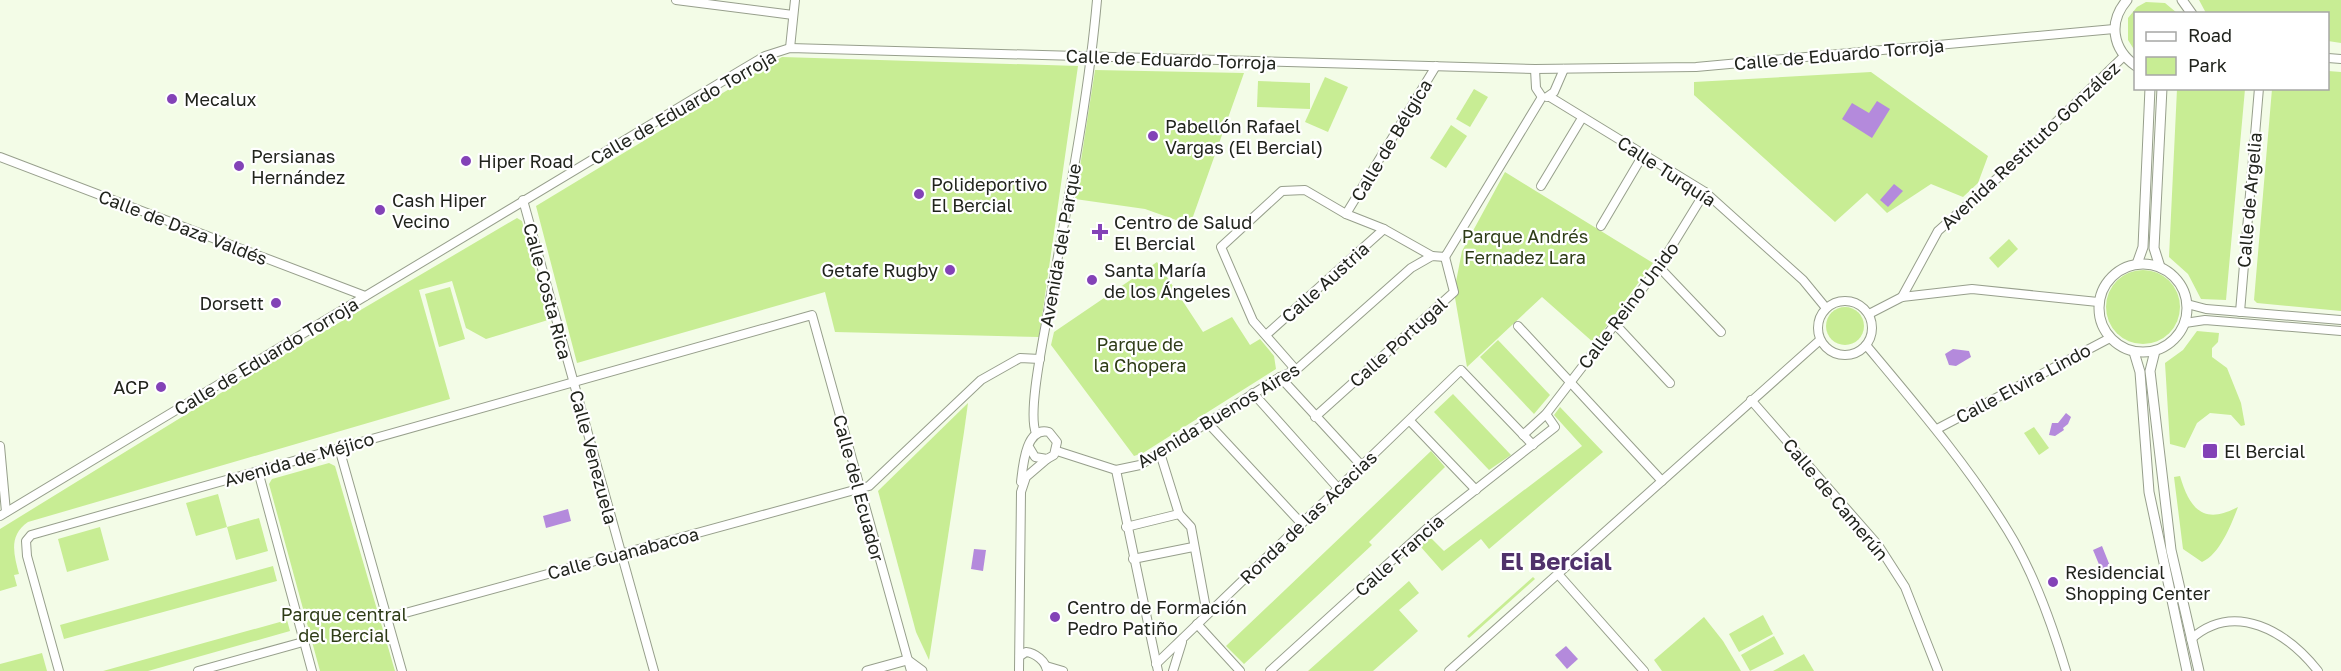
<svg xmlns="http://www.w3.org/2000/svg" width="2341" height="671" font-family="'Golos Text',sans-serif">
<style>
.green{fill:#c8ed94}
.water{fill:#b48adc}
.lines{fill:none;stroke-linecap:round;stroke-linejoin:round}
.minor-casing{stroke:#979f8c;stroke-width:10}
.tertiary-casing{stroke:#979f8c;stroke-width:11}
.minor{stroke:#fff;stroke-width:8}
.tertiary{stroke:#fff;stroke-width:9}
.poi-dot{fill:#8342b7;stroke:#fff;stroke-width:2}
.labels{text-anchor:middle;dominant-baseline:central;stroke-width:4.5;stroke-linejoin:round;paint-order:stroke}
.street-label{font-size:18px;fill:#21241d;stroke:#fff}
.poi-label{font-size:18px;fill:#21241d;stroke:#fff;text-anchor:start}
.park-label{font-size:18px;fill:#2e3c17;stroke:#fff}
.district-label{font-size:24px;font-weight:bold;fill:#50316b;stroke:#fff}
</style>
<rect width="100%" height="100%" fill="#f3fce7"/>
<g class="green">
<polygon points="2199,0 2341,0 2341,43 2328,41 2328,14 2206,13"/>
<polygon points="2146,2 2165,3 2177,13 2136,14 2135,51 2128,40 2128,18 2137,7"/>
<polygon points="782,57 1078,66 1039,337 835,332 825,292 577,363 536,206"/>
<polygon points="1095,70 1244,73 1190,225 1145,209 1075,199"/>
<polygon points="2328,71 2341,72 2341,311 2257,303 2254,300 2272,89 2328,88"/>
<polygon points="1871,72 1988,156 1978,183 1963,197 1931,184 1887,213 1867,193 1835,222 1694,95 1694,82"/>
<polygon points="1325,77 1348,87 1328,132 1305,122"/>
<polygon points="1258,81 1310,83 1310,109 1257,107"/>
<polygon points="1474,89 1488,97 1470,127 1456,119"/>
<polygon points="2177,89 2245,89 2226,300 2201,299 2188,274 2169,257"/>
<polygon points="1451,125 1467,136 1446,168 1430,158"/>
<polygon points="1505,172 1653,263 1594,343 1542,297 1467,367 1454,292 1462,251"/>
<path d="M517,218l5,3 26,99 -62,19 -20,-11 -14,-47 -33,9 31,109 -422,123c-20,14 -14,32 -9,52l-5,1 3,11 -17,5v-62l250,-154z"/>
<polygon points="2009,239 2018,249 1998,268 1989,258"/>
<polygon points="1157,262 1203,332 1232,317 1250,345 1260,339 1274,356 1276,369 1143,453 1134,456 1051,345 1054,332"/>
<circle cx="2143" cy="307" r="37"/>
<polygon points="450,287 465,339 439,347 425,294"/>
<circle cx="1845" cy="326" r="19"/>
<polygon points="2197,331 2219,333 2218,342 2212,348 2212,357 2227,368 2241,403 2245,425 2241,426 2231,415 2210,413 2197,423 2185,448 2170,444 2165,363 2183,350"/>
<polygon points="1498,340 1550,395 1534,414 1480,357"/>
<polygon points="1453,394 1511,455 1489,470 1434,412"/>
<polygon points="968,403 964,432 929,660 916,632 878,491"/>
<polygon points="1560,407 1603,452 1489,549 1481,539 1442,571 1420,546 1430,537 1444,551 1582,446 1554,415"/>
<polygon points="2034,427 2049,448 2039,455 2024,433"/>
<polygon points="1431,451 1445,467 1369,542 1372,545 1244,664 1226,646"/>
<polygon points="329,463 335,466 395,671 320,671 269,484 272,479"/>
<path d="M2180,476c10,34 24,49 58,31 -7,18 -18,47 -36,55l-19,-13 -9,-72z"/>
<polygon points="218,494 227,527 259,518 268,551 236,560 227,527 196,536 186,503"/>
<polygon points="100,527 109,560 67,572 58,539"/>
<polygon points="273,566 277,581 64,639 60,625"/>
<polygon points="1533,577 1535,579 1469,638 1467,636"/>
<polygon points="1409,581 1419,593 1399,610 1418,631 1373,671 1308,671"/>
<polygon points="1763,615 1773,634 1739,652 1729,634"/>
<polygon points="1704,617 1723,641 1741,671 1662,671 1654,660"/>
<polygon points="287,620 290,631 148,671 103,671"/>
<polygon points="1774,636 1784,654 1750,671 1741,655"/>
<polygon points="42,653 47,671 0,671 0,664"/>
<polygon points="1804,654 1814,671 1773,671"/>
</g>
<g class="water">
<polygon points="1877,101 1890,109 1872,138 1842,119 1852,103 1869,113"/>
<polygon points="1894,184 1903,191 1888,207 1880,200"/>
<polygon points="1953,349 1969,351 1971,357 1956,366 1949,365 1945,354"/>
<polygon points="2066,413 2071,417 2068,424 2063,428 2064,430 2055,436 2049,435 2052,423 2058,423"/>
<polygon points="568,509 571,521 546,528 543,516"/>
<polygon points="2102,546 2112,571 2103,574 2093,550"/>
<polygon points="974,549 986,550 983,571 971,569"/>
<polygon points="1566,646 1578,659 1567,669 1555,655"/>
</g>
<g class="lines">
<defs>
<g id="minor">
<polyline points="676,0 793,15"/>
<polyline points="790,48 795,0"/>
<polyline points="2328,58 2341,59"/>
<polyline points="1535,69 1536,88 1542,97"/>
<polyline points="1547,97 1554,92 1564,69"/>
<polyline points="1550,97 1705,192 1803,280 1826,308"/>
<polyline points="0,157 365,296"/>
<polyline points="1541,186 1582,118"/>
<polyline points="523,200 654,671"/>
<polyline points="1346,214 1436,66"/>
<polyline points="1601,226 1643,155"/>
<polyline points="1659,267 1721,332"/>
<polyline points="1902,297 1938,231 2011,166 2124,56"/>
<circle cx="1845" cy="328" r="27"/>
<polyline points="2187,304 2206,309 2341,320"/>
<polyline points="2240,312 2259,88"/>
<polyline points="1869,314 1902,297 1972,289 2098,302"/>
<polyline points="2185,323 2205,320 2341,331"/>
<polyline points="1615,324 1670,383"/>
<polyline points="1518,326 1662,481"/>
<polyline points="1266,335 1384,229"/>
<path d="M1866,345c50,60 101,119 142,186 26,42 44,93 58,140"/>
<polyline points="1296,370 1253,321 1221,247 1282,191 1305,190 1346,214 1384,229 1432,256"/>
<polyline points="1280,377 1361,465"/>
<polyline points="1253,393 1337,487"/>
<polyline points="1751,400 1878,545 1905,587 1938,671"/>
<polyline points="1315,417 1454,292 1445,257"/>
<polyline points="1410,421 1476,490"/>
<polyline points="1207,422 1301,523"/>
<polyline points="1937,429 2110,338"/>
<path d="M1036,433c-9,-21 9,-101 13,-127 18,-101 39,-203 48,-306"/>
<polyline points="1523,435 1546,414 1659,267 1705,192"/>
<polyline points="0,446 6,512"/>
<polyline points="339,448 402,671"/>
<polyline points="1057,451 1116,470 1140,465 1280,377 1296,370 1411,268 1432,256 1445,257 1542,97"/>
<polyline points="1160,453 1179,514 1191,527 1207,614"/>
<polyline points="1116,470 1158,671"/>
<polyline points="258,471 312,671"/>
<path d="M1021,482c2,-17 5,-56 28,-50l8,10 -3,13 -7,4 -12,-2 -6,-10"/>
<polyline points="0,516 743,69 765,56 790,48 1535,69 1696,67 2114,29"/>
<polyline points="1126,527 1179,514"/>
<polyline points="1133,559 1193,547"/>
<polyline points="1558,574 1644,671"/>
<polyline points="387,618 869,486 981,380 1020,358 1040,359"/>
<polyline points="1197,624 1240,671"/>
<path d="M2191,639c44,-39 96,-7 127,32"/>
<path d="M1020,656l6,-4c9,1 20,9 21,19"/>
<polyline points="1156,664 1461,370 1533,445"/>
<polyline points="1046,666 1063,671"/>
<polyline points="59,671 27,556 26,541 31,535 812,315 911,671"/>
<polyline points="198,671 303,642"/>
<polyline points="1019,671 1021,492 1026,477 1047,459"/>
<polyline points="1173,671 1182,642"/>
<polyline points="1270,671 1432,524 1555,427 1546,414"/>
<polyline points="1449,671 1820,340"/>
</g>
<g id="tertiary">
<path d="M2127,0c-19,22 -15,49 9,66"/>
<polyline points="2182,0 2192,14"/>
<circle cx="2143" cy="308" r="44"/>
<polyline points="2137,264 2143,247 2150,88"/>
<polyline points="2160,267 2154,248 2162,88"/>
<polyline points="2155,351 2150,371 2171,550 2199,671"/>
<polyline points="2134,352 2140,372 2149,492 2187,671"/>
<polyline points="867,671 907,660 922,671"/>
</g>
</defs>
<use href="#minor" class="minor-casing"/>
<use href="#tertiary" class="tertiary-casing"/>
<use href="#minor" class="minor"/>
<use href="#tertiary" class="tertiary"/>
</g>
<g class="poi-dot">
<circle cx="172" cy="99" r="6"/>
<circle cx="1153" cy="136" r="6"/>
<circle cx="466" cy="161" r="6"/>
<circle cx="239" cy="166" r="6"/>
<circle cx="919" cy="194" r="6"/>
<circle cx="380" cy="210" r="6"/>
<path d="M1097 223h6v6h6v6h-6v6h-6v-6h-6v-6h6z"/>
<circle cx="950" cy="270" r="6"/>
<circle cx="1092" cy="280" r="6"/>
<circle cx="276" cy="303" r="6"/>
<circle cx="161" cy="387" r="6"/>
<rect x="2202" y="443" width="16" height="16" rx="3"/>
<circle cx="2053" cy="582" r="6"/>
<circle cx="1055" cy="617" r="6"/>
</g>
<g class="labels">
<g class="street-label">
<text transform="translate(1839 54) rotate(-5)">Calle de Eduardo Torroja</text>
<text transform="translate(1171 59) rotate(2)">Calle de Eduardo Torroja</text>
<text transform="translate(683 107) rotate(-30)">Calle de Eduardo Torroja</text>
<text transform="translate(1391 140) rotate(-59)">Calle de Bélgica</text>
<text transform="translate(2030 145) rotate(-43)">Avenida Restituto González</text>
<text transform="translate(1667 171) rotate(33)">Calle Turquía</text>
<text transform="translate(2249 200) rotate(-85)">Calle de Argelia</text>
<text transform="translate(183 227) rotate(21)">Calle de Daza Valdés</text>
<text transform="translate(1060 245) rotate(-80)">Avenida del Parque</text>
<text transform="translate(1325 282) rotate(-42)">Calle Austria</text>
<text transform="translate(548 291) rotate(75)">Calle Costa Rica</text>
<text transform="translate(1628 305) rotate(-53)">Calle Reino Unido</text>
<text transform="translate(1398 342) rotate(-42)">Calle Portugal</text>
<text transform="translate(266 356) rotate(-31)">Calle de Eduardo Torroja</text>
<text transform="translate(2023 383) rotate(-28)">Calle Elvira Lindo</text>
<text transform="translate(1218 415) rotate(-31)">Avenida Buenos Aires</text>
<text transform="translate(594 457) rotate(75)">Calle Venezuela</text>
<text transform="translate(299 459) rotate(-16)">Avenida de Méjico</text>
<text transform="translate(859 488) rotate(75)">Calle del Ecuador</text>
<text transform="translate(1836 499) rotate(50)">Calle de Camerún</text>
<text transform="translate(1308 517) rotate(-44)">Ronda de las Acacias</text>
<text transform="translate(623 553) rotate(-15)">Calle Guanabacoa</text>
<text transform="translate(1399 555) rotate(-42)">Calle Francia</text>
</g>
<g class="poi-label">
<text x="184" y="99">Mecalux</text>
<text x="1165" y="126">Pabellón Rafael<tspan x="1165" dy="21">Vargas (El Bercial)</tspan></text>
<text x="251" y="156">Persianas<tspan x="251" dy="21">Hernández</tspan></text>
<text x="478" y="161">Hiper Road</text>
<text x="931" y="184">Polideportivo<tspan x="931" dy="21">El Bercial</tspan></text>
<text x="392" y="200">Cash Hiper<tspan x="392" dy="21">Vecino</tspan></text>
<text x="1114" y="222">Centro de Salud<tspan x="1114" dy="21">El Bercial</tspan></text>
<text x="938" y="270" text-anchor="end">Getafe Rugby</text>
<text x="1104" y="270">Santa María<tspan x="1104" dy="21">de los Ángeles</tspan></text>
<text x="264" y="303" text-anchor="end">Dorsett</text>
<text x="149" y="387" text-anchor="end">ACP</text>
<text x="2224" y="451">El Bercial</text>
<text x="2065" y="572">Residencial<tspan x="2065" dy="21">Shopping Center</tspan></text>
<text x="1067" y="607">Centro de Formación<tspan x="1067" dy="21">Pedro Patiño</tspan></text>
</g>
<g class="park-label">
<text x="1525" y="236">Parque Andrés<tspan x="1525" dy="21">Fernadez Lara</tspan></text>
<text x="1140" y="344">Parque de<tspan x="1140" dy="21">la Chopera</tspan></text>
<text x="344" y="614">Parque central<tspan x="344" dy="21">del Bercial</tspan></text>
</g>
<g class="district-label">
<text x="1556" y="560">El Bercial</text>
</g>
</g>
<rect x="2134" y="12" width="195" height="78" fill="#ffffff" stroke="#a6a7a5" stroke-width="1.5"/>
<rect x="2146" y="32" width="30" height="9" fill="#ffffff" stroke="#a6a7a5" stroke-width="1.5"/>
<text x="2188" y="42" font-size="18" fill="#21241d">Road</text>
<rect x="2146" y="57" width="30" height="18" fill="#c8ed94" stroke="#a6a7a5" stroke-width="1.5"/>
<text x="2188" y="72" font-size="18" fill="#21241d">Park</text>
</svg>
